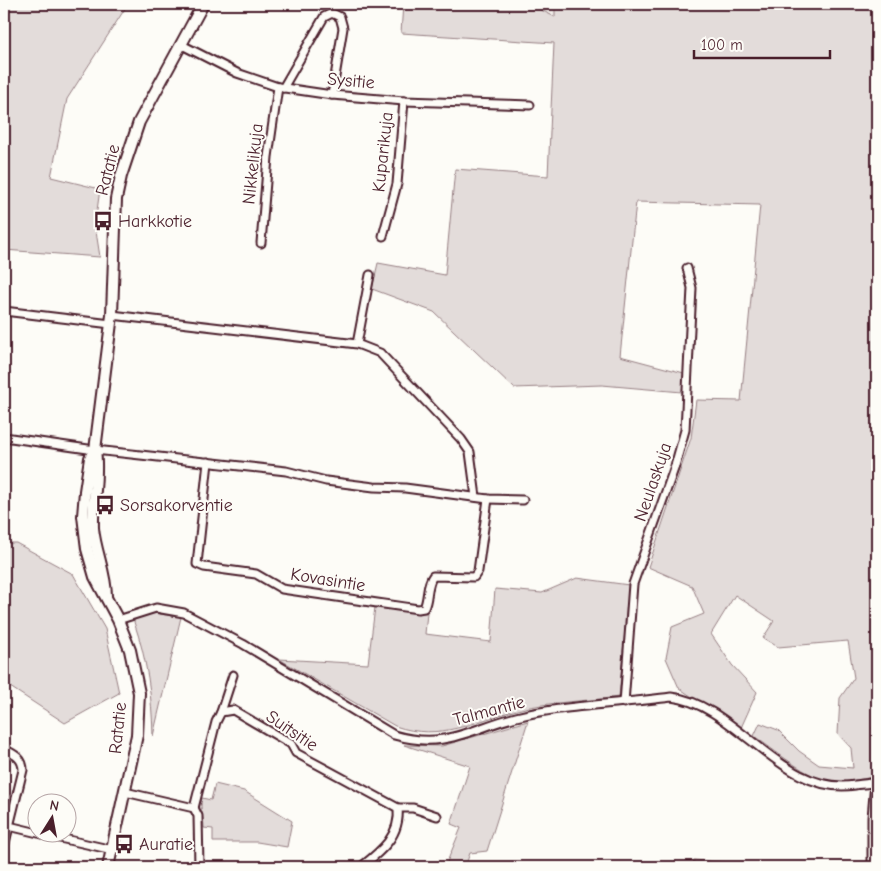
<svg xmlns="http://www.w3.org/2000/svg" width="881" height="871" font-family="'Comic Neue',sans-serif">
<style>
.built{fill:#f0ece8}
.green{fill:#e3dcda;stroke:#967e82}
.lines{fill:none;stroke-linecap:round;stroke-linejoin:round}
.street-casing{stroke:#4a1f2b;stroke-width:11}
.secondary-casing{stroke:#4a1f2b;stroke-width:14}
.street{stroke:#fdfcf7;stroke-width:7}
.secondary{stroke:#fdfcf7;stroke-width:10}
.labels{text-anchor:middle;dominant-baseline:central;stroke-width:4;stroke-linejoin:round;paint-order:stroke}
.street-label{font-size:18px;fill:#4a1f2b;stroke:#fdfcf7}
.poi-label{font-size:18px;fill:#4a1f2b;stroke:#fdfcf7;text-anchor:start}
</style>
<rect width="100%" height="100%" fill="#fdfcf7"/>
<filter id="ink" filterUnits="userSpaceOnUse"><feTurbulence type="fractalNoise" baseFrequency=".02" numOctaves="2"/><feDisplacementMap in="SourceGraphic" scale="10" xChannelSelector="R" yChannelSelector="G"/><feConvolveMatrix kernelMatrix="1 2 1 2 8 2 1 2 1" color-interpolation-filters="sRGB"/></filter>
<g filter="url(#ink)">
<polygon class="built" points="529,4 555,4 555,17"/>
<g class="green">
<polygon points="4,4 128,4 67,99 51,177 100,189 95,225 100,257 4,250"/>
<path d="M403,4h126l26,13v-13h322v718l-5,6 5,7v39l-3,3c-14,2 -29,6 -43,5 -20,-2 -60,-34 -77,-46l6,-13 18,7 21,21 20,14 34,3 -2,-20 -13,-14 2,-36 14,-20 -6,-37 -70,6 -15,-9 11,-17 -39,-26 -24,39 21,31 25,27 -17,38 -61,-42 -13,-30 6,-31 32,-13 -12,-28 -44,-19 43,-129 5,-38 45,1 19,-196 -124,-3 -16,154 64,17 -2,19 -80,-7 -88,3 -80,-76 -62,-23 6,-26 67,12 10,-106 93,7 6,-133 -153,-10z"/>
<polygon points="4,543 16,543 73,574 105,629 119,693 65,723 4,683 4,667 6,666 4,659"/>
<path d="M577,578l52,7 -10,112c-31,4 -74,5 -102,13 -43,11 -76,32 -122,16l-116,-67 89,5 7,-57 52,6 -2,21 66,8 4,-53 47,4z"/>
<path d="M152,613l29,4 -28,119c-1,-41 -6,-76 -19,-114l1,-3z"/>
<polygon points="528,721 487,851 470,853 465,867 445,867 461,828 451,824 470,766 404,745 442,746"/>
<path d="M215,784l29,7 48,30 -5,26 -30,-5h-44v-13l-9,-1c0,-11 -5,-18 -2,-30l9,2z"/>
<polygon points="694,860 779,867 693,867"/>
</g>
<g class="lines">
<defs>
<g id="street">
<polyline points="180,44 237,73 278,87 332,95 404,101 530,105"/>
<polyline points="283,88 324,17 332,13 340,17 343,28 332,95"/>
<polyline points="383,236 397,184 404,101"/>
<polyline points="261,243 268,157 278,87"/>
<polyline points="4,311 111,324"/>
<polyline points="112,315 357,344 380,353 461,439 470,452 476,497"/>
<polyline points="357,344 370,275"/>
<polyline points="4,437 95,450 286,471 326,481 374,487 405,488 488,499 523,500"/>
<path d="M208,462l-11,102 7,3 52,7 26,15 136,20 6,-1c5,-10 2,-23 9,-32l41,1 4,-6 10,-72"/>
<path d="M118,620l38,-12 28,5 59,31 151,91c52,15 75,-6 122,-18 48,-12 104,-13 155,-20 66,7 111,100 184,88 7,-1 16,-1 22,-4"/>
<polyline points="624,703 633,584 675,466 685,430 692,288 687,268"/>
<polyline points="221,712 233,675"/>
<path d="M4,749c10,5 19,9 19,21l-19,77"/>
<polyline points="125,792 194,808"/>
<polyline points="194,808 216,722 221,712 233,710 291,744 296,753 398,808 413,808 437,816"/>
<polyline points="194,808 198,816 199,867"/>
<polyline points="9,826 38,833"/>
<polyline points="42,834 113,850"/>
<path d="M361,867c19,-15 40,-31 37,-59"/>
<polyline points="872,867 872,818 875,782"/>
</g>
<g id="secondary">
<polyline points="95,450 90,458 85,491 83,516 87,549 95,577 118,620 130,650 139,693 137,735 108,867"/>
<path d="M106,596c0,-23 -11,-45 -13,-68 -1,-26 6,-52 2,-78l17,-135 4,-116 5,-23 18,-54 64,-118"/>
</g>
</defs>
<use href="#street" class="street-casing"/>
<use href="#secondary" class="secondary-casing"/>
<use href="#street" class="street"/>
<use href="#secondary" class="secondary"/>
</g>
</g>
<defs>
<symbol id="bus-bare" viewBox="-9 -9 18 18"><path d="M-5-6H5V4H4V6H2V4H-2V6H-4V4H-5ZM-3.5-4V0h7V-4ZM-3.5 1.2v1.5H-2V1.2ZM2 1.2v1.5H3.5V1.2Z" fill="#4a1f2b" stroke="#fdfcf7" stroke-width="2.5" paint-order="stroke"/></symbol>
</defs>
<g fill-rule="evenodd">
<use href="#bus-bare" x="89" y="207" width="28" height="28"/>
<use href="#bus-bare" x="91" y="491" width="28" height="28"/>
<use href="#bus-bare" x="110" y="830" width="28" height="28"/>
</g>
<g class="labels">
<g class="street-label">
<text transform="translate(351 81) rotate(5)">Sysitie</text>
<text transform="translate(383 152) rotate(-84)">Kuparikuja</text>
<text transform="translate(253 164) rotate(-84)">Nikkelikuja</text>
<text transform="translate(108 170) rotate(-76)">Ratatie</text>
<text transform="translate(653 482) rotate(-71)">Neulaskuja</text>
<text transform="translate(328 580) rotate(9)">Kovasintie</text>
<text transform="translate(489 711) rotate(-15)">Talmantie</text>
<text transform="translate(118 728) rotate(-84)">Ratatie</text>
<text transform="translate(292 731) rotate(34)">Suitsitie</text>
</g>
<g class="poi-label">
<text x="118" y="221">Harkkotie</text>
<text x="120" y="505">Sorsakorventie</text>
<text x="139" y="844">Auratie</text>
</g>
</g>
<rect width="881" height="871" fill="none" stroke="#fdfcf7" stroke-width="20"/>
<rect x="10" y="10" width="861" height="851" fill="none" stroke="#4a1f2b" stroke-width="2" filter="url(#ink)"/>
<g transform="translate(52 818) rotate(11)"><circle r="24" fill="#fdfcf7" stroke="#b5a4a5"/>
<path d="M0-4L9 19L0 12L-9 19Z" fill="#4a1f2b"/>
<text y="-8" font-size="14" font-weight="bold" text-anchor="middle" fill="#4a1f2b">N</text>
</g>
<path d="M694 50v8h136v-8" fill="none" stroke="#4a1f2b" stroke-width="2.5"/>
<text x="701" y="50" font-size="15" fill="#4a1f2b" stroke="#fdfcf7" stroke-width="4" paint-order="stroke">100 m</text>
</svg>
